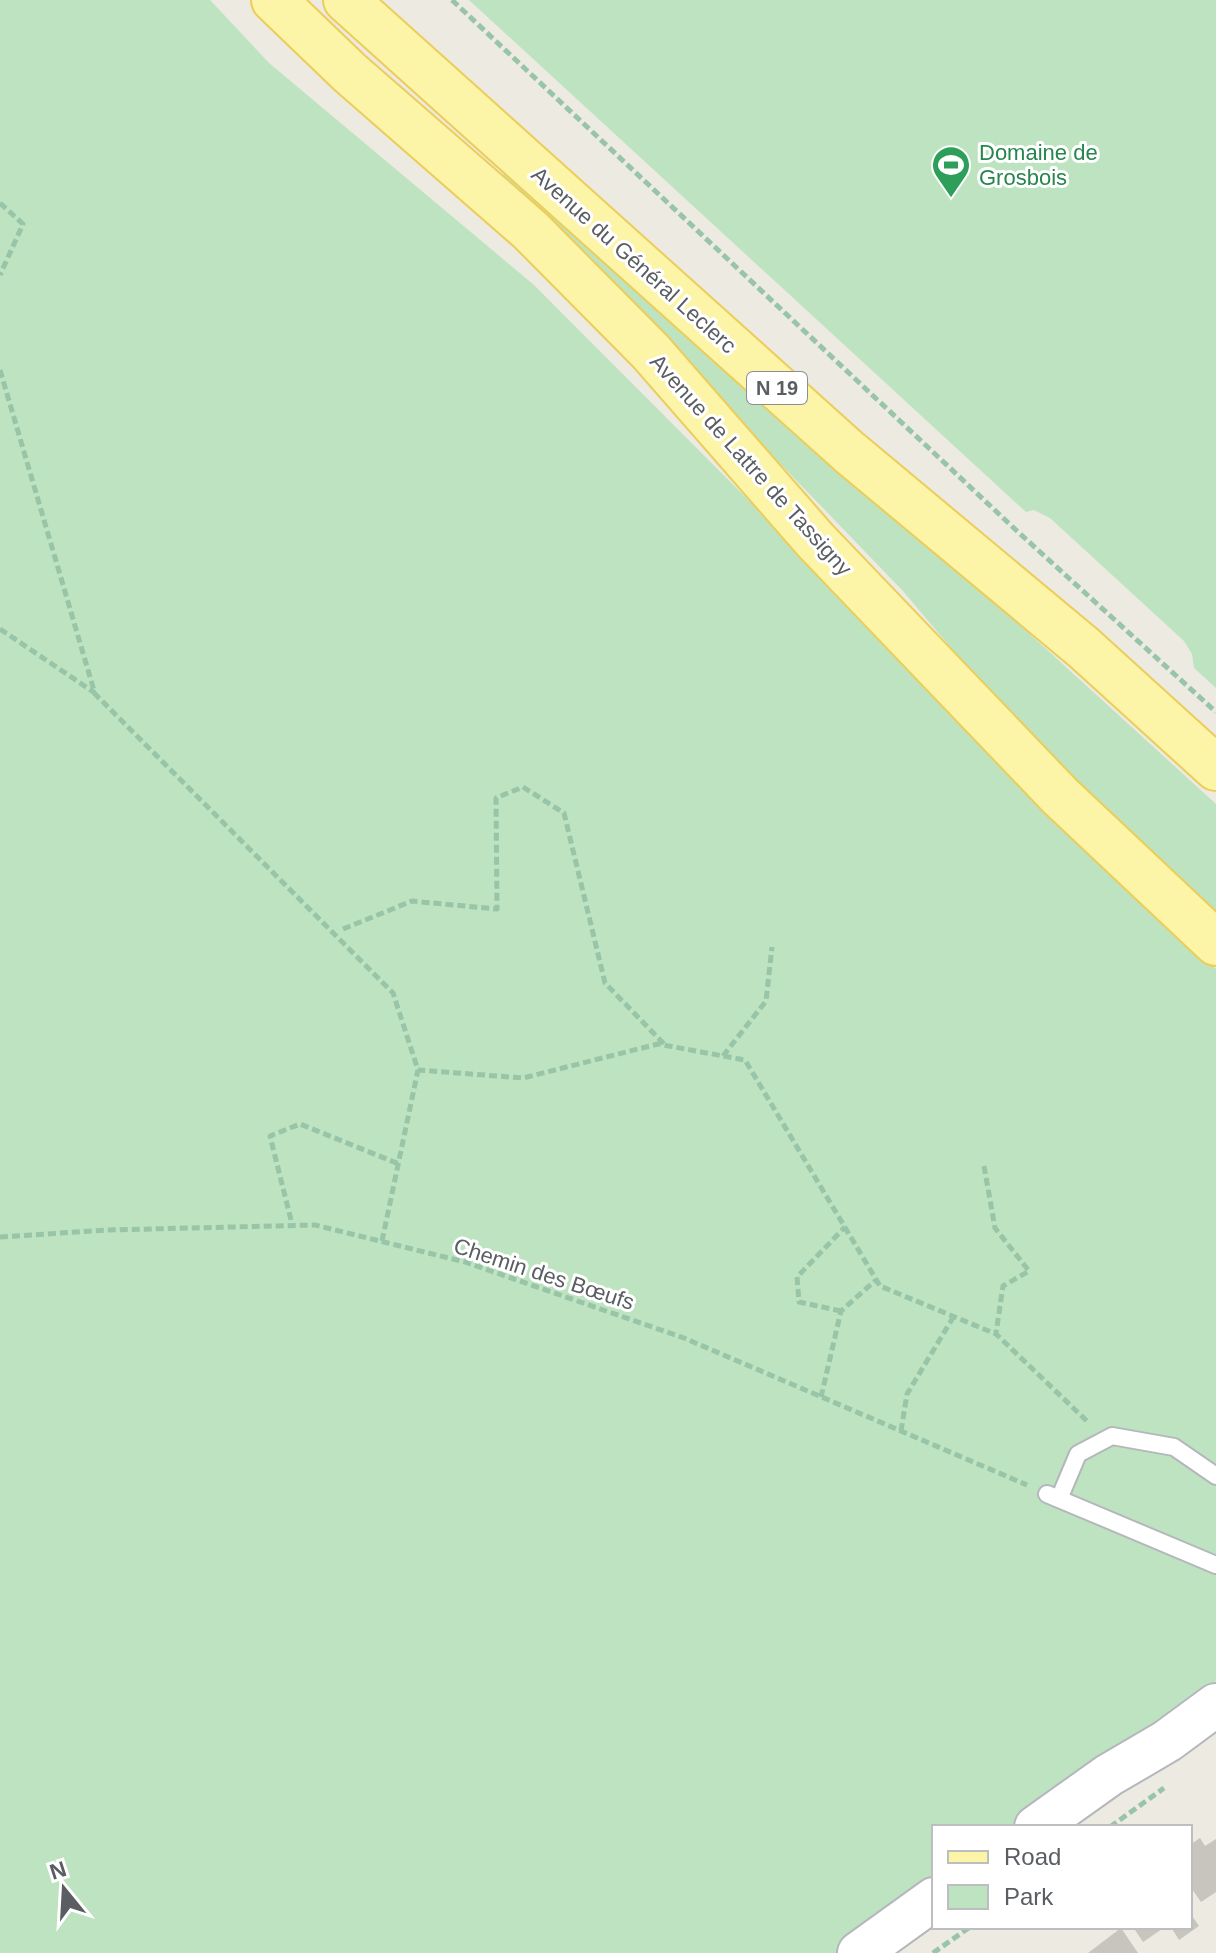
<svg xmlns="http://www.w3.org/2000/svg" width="1216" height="1953" font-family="Arial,sans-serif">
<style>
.green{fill:#bee3c0}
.building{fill:#c8c4be}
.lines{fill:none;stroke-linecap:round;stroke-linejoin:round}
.service-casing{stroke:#b4b7bb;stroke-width:20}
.secondary-casing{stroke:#b5b7bd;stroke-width:46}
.primary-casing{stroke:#eccd5a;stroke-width:48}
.path{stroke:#98c4a7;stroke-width:5;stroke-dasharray:8 4;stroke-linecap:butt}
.service{stroke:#fff;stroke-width:16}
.secondary{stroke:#fff;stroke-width:42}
.primary{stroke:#fcf4a6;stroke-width:44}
.labels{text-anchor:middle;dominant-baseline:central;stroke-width:6;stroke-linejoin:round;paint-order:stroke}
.shield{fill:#fff;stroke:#8c8e91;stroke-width:2}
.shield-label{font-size:20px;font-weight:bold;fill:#5a5d62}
.leisure-label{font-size:22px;fill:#27864d;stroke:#fff;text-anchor:start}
.street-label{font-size:22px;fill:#5a5d62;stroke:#fff}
</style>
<rect width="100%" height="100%" fill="#eceae1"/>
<g class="green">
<polygon points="0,0 210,0 269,63 534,285 1216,969 1216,1681 1013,1827 934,1827 934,1884 838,1953 0,1953"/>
<polygon points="469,0 1216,0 1216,688 1194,668 1192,654 1184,641 1050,518 1034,510 1026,512"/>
<polygon points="521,170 1216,804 1216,912 1027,738 903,591 502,175"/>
</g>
<g class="building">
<polygon points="1200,1838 1205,1846 1216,1839 1216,1892 1201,1902 1190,1886 1190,1845"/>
<polygon points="1190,1913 1199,1926 1179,1940 1171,1927 1190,1927"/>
<polygon points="1133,1927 1165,1927 1143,1942"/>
<polygon points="1121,1928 1138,1953 1088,1953"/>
</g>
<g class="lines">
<defs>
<g id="service">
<polyline points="1047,1494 1216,1565"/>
<polyline points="1059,1499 1078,1454 1112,1436 1174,1447 1216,1476"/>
</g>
<g id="secondary">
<polyline points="1036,1827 1109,1775 1167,1741 1216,1705"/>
<polyline points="859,1953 934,1899"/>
</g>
<g id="primary">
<polyline points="274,0 350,73 530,230 650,351 815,540 1060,796 1216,943"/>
<polyline points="346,0 849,452 1084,648 1216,768"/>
</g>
</defs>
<use href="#service" class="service-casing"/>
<use href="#secondary" class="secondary-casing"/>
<use href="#primary" class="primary-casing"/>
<g class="path">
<polyline points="452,0 1017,531 1216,712"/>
<polyline points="0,203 23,224 0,275"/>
<polyline points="0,370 95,694 393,993 418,1070 523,1078 658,1044 745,1060 880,1286 996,1334 1089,1423"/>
<polyline points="0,629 95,693"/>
<polyline points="343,929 412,901 497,909 496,798 523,787 564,813 605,983 666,1046"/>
<polyline points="723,1056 766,1001 772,947"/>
<polyline points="984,1166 995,1228 1029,1271 1003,1286 996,1333"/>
<polyline points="291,1220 270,1136 300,1124 399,1164"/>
<polyline points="0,1237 108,1230 315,1225 465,1262 684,1338 1027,1485"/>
<polyline points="382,1241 418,1070"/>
<polyline points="841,1311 799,1302 797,1277 845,1227"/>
<polyline points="821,1397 841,1311 876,1280"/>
<polyline points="901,1431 907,1394 954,1316"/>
<polyline points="1110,1827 1164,1788"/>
<polyline points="933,1953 970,1927"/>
</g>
<use href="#service" class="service"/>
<use href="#secondary" class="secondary"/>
<use href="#primary" class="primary"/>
</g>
<defs>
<symbol id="stadium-pin" viewBox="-11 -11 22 30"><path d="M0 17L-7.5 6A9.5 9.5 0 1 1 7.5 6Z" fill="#2e9e5b" stroke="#fff"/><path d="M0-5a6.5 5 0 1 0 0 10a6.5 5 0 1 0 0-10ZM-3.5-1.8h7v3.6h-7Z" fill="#fff"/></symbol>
</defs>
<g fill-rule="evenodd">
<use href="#stadium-pin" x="929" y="143" width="44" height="60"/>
</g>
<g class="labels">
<rect class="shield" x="747" y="372" width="60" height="32" rx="6"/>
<g class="shield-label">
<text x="777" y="388">N 19</text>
</g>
<g class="leisure-label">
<text x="979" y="152">Domaine de<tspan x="979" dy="25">Grosbois</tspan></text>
</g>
<g class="street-label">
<text transform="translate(634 260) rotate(42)">Avenue du Général Leclerc</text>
<text transform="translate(751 465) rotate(48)">Avenue de Lattre de Tassigny</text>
<text transform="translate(544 1274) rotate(18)">Chemin des Bœufs</text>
</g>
</g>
<rect x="932" y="1825" width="260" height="104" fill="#ffffff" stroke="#bdbec0" stroke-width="2"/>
<rect x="948" y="1851" width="40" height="12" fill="#fcf4a6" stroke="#bdbec0" stroke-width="2"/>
<text x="1004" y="1865" font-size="24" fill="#5a5d62">Road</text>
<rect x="948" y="1885" width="40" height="24" fill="#bee3c0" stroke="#bdbec0" stroke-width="2"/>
<text x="1004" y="1905" font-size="24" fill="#5a5d62">Park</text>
<g transform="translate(64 1889) rotate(342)" stroke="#ffffff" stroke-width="6" paint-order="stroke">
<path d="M0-6L14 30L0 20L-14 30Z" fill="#5a5d62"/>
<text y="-12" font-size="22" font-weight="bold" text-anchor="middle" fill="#5a5d62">N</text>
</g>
</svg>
